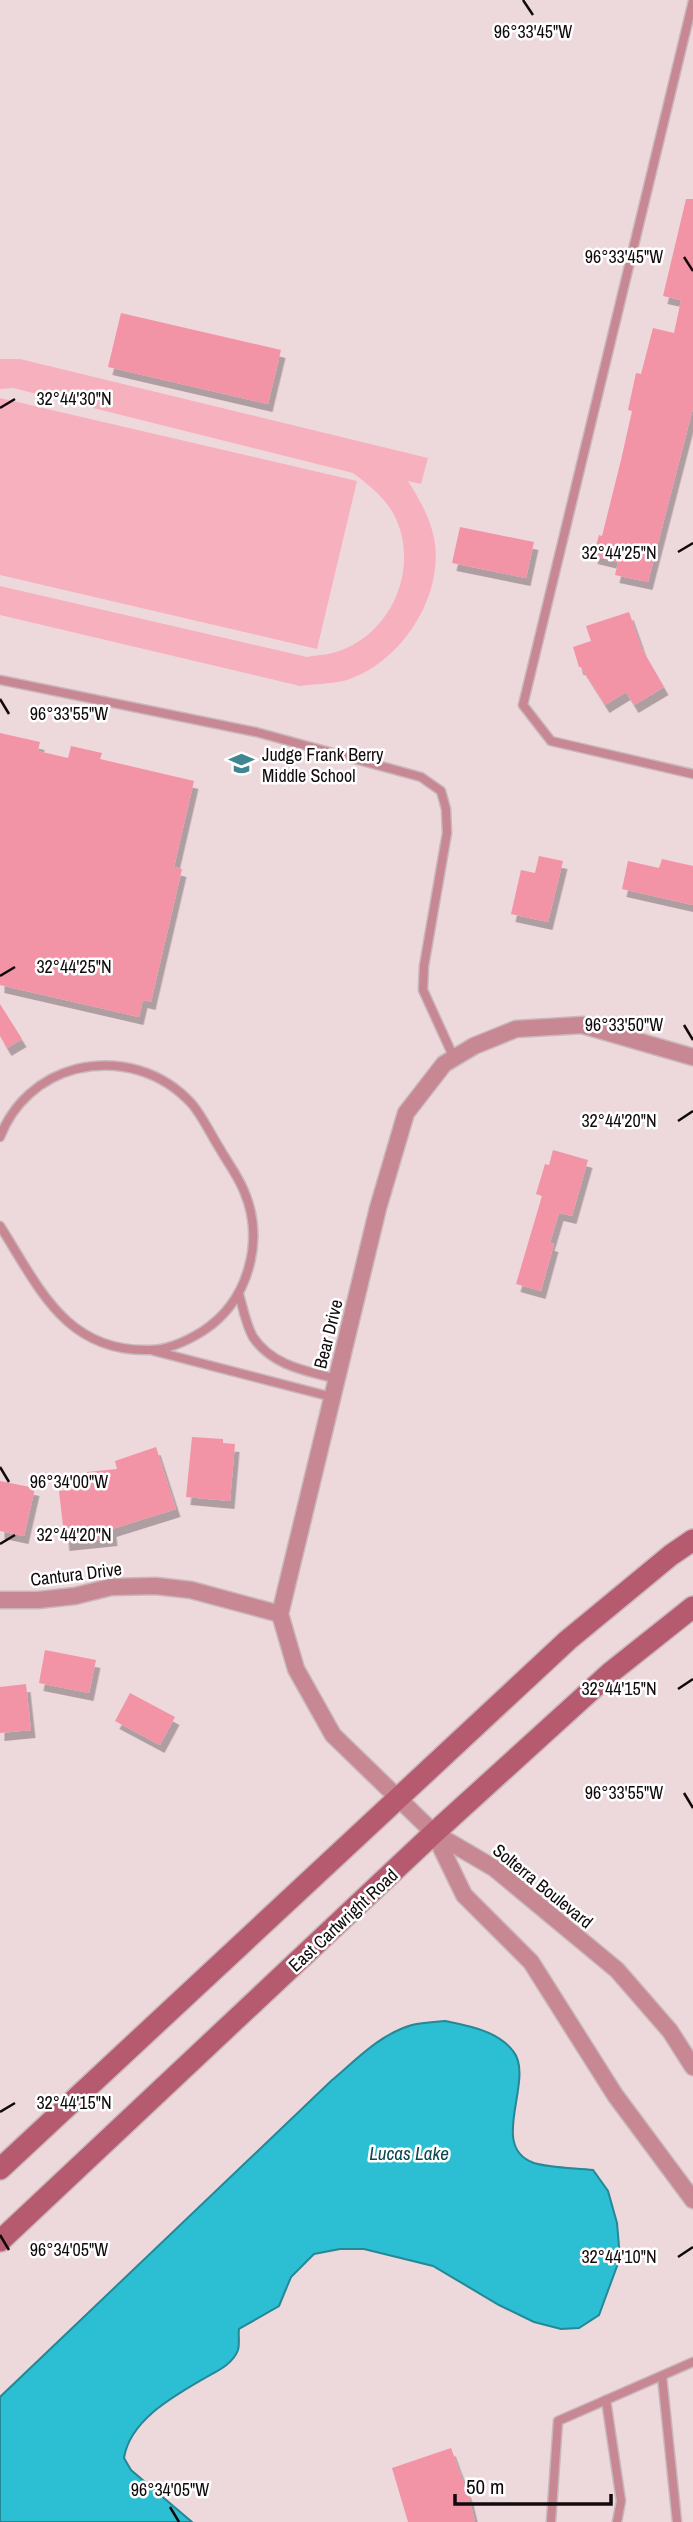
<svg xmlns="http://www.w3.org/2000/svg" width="693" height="2522" font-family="'Archivo Narrow',sans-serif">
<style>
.green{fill:#f7b1be}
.water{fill:#2cbed2;stroke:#248897;stroke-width:2}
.building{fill:#f393a6;filter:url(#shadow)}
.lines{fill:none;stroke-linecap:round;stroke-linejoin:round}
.service-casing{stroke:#cab7bb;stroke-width:11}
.minor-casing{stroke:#cab7bb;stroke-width:19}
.secondary-casing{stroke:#cab7bb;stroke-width:24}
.service{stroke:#c78793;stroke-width:8}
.minor{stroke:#c78793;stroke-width:16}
.secondary{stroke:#b65a6f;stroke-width:21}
.ticks{fill:none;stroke:#110a0c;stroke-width:2.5}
.labels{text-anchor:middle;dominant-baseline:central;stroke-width:5;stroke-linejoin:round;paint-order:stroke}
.poi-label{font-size:18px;fill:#110a0c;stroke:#fff;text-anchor:start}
.street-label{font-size:18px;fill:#110a0c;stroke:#fff}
.water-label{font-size:19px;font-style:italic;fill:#0a4850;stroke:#fff}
.ticks-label{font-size:18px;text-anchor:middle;fill:#110a0c;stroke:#fff;stroke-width:5;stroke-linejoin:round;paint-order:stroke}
</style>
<defs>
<filter id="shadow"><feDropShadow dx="4.5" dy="8" stdDeviation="0" flood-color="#0004"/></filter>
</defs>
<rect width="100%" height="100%" fill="#edd8dc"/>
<g class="green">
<path d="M0,359h20l408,99 -7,26 -13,-3c12,19 24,40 27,63 7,57 -37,122 -92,137 -14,3 -29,3 -43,5l-300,-71v-29l307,71c10,-2 22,-2 32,-6 52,-18 80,-81 57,-132 -9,-20 -26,-33 -43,-46l-340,-85 -13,1z"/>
<polygon points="0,398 357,481 317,649 0,575"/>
</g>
<path class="water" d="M445,2021c24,5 53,10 68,30 23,28 -26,96 21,112 16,5 42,5 59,7l15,21 9,32 3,35 -21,57 -20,13 -18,1 -27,-7 -35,-17 -66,-39 -69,-17h-24l-26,5 -23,23 -12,29 -40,23c-1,6 1,15 -1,21 -5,14 -21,21 -33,28 -31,18 -75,42 -81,80l7,12 61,52h-192v-125l331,-316c25,-21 49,-47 81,-56 11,-3 23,-3 33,-4z"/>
<g class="building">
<polygon points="686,199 693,199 693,408 648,582 615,575 618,562 593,556 599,535 602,536 621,460 632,411 628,410 636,373 641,374 653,328 674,333 681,300 663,296"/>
<polygon points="121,313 281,350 268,404 108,367"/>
<polygon points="460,527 534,542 526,578 452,563"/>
<polygon points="629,612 642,649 664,687 634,705 626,692 605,705 581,667 579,667 573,647 591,641 586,626"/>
<polygon points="0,733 40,742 38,751 68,758 71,746 102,753 100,759 194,781 174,867 182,869 151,1002 143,1000 139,1017 0,985"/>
<polygon points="539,856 563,861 548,922 511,914 521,870 535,873"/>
<polygon points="662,859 693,866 693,905 622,889 628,861 659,868"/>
<polygon points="0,1004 22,1039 7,1048 0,1036"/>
<polygon points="553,1150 588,1160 572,1216 559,1213 550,1243 554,1244 541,1291 516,1284 542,1196 536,1194 545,1164 549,1165"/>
<polygon points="192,1437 223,1439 223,1443 235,1444 230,1501 186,1497"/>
<polygon points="156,1447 176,1509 112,1529 113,1538 65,1543 59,1491 89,1487 87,1472 117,1469 115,1461"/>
<polygon points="0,1481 35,1488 24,1536 0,1531"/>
<polygon points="45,1650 96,1660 89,1693 39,1683"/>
<polygon points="26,1684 31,1730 0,1733 0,1687"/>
<polygon points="130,1693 175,1717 160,1745 115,1721"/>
<polygon points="451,2448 469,2497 475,2522 408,2522 392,2468"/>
</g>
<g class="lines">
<defs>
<g id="service">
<polyline points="693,1 523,705 551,741 693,774"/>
<polyline points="0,680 256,732 421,777 441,791 446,809 447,833 424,966 423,990 454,1058"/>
<path d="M0,1137c13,-34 41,-59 76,-68 43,-10 86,2 116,35 11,13 19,31 28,45 8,14 18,27 24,42 21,49 5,110 -41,140 -16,10 -35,19 -54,19 -84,2 -110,-63 -149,-124"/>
<path d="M239,1294c4,14 7,31 14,43 19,29 54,34 84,42"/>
<polyline points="154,1351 332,1397"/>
<polyline points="662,2376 677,2522"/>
<polyline points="606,2400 621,2501 617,2522"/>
<polyline points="551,2522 558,2421 693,2362"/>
</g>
<g id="minor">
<polyline points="0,1600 38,1600 75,1596 111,1587 156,1586 191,1590 280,1614"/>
<polyline points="434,1833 333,1735 296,1669 280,1614 378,1208 406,1113 444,1064 474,1046 516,1029 582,1025 693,1057"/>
<polyline points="693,2067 670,2031 617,1970 494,1868 434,1833 464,1895 531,1962 615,2095 693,2200"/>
</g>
<g id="secondary">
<polyline points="0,2169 568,1640 671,1555 693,1540"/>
<polyline points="0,2241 434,1833 610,1673 693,1607"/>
</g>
</defs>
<use href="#service" class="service-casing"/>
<use href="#minor" class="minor-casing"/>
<use href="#secondary" class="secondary-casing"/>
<use href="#service" class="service"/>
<use href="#minor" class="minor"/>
<use href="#secondary" class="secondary"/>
</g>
<path class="ticks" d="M523,0l10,15M684,257l9,14M0,408l15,-9M678,552l15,-9M0,699l9,15M0,976l15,-9M684,1025l9,15M678,1121l15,-10M0,1467l9,15M0,1544l15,-9M678,1689l15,-10M684,1793l9,15M0,2112l15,-9M0,2235l9,15M678,2257l15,-10M170,2507l9,15"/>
<defs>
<symbol id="school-bare" viewBox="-9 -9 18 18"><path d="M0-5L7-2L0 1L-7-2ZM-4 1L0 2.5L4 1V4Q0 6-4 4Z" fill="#408691" stroke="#fff" stroke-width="2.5" paint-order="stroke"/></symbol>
</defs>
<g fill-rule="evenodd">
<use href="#school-bare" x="224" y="746" width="35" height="35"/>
</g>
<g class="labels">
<g class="poi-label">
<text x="262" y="754">Judge Frank Berry<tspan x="262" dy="21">Middle School</tspan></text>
</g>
<g class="street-label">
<text transform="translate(328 1334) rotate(-76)">Bear Drive</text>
<text transform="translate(76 1574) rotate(-7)">Cantura Drive</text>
<text transform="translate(543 1886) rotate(39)">Solterra Boulevard</text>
<text transform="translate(343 1920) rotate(-43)">East Cartwright Road</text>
</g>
<g class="water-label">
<text x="409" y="2153">Lucas Lake</text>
</g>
</g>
<g class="ticks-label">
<text x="533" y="38">96°33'45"W</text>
<text x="624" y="263">96°33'45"W</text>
<text x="74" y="405">32°44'30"N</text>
<text x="619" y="559">32°44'25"N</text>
<text x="69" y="720">96°33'55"W</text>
<text x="74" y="973">32°44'25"N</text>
<text x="624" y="1031">96°33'50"W</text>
<text x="619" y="1127">32°44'20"N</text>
<text x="69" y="1488">96°34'00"W</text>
<text x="74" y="1541">32°44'20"N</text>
<text x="619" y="1695">32°44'15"N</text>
<text x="624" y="1799">96°33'55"W</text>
<text x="74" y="2109">32°44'15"N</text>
<text x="69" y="2256">96°34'05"W</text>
<text x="619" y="2263">32°44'10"N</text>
<text x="170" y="2496">96°34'05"W</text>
</g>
<path d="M455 2494v10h156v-10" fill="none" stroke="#110a0c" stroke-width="3.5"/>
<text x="466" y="2494" font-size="21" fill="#110a0c" stroke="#ffffff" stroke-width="5" paint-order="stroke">50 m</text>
</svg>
